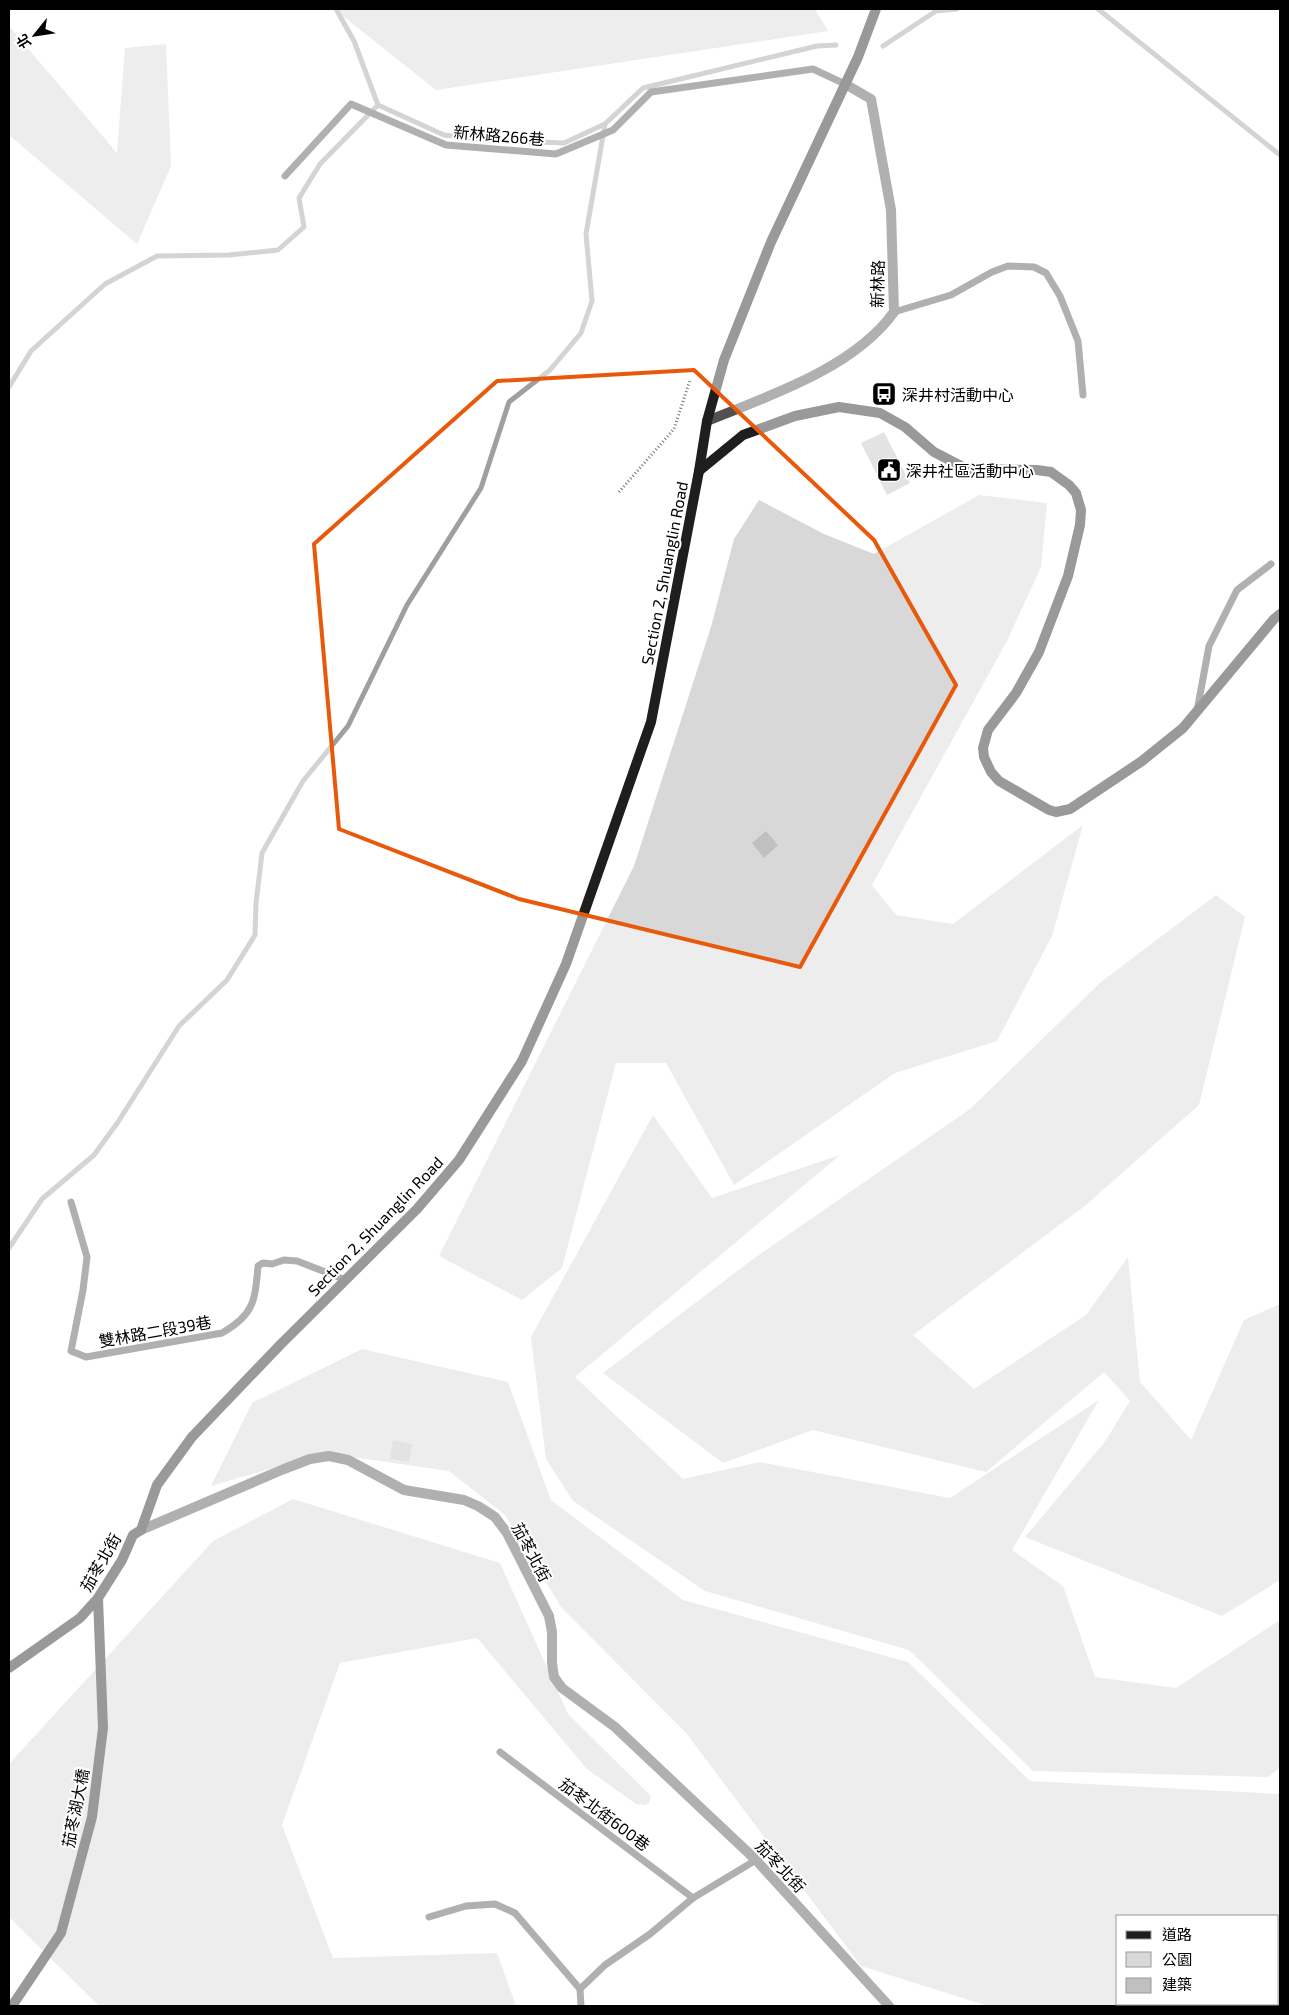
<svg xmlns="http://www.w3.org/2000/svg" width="1289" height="2015" font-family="'Exo 2','Noto Sans TC',sans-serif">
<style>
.green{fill:#d8d8d8;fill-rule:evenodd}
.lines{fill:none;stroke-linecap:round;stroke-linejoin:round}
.stream{stroke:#9f9f9f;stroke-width:5}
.building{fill:#c0c0c0}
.path{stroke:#737373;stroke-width:3;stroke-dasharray:1 2.5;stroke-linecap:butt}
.lane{stroke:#515151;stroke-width:7}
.street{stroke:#515151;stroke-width:10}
.secondary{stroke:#1e1e1e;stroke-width:10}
.marked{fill:none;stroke:#e8590c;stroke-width:4;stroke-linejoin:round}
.labels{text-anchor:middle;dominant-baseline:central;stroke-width:4;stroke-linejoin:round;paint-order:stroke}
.street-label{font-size:16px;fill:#000;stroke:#fff}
.poi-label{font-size:16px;fill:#000;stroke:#fff;text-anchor:start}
</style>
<rect width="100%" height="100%" fill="#fff"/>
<g class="green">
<polygon points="334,9 815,9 828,31 436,90"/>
<polygon points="9,26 117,153 125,48 166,44 171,166 137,244 9,135"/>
<polygon points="979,495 1047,503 1041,567 1007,641 872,885 896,915 953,924 1083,825 1052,936 997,1041 895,1073 734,1185 666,1063 616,1063 562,1268 522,1300 439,1256 634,866 711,627 734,539 759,500 824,534 874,554"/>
<polygon points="1216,895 1245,917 1199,1105 1086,1205 913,1335 974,1389 1086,1315 1128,1257 1140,1382 1191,1440 1244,1320 1280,1304 1280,1580 1222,1616 1025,1537 1104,1443 1130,1401 1104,1372 986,1472 813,1430 723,1463 603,1373 753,1259 970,1109 1101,982"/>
<polygon points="653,1115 712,1198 840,1155 575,1377 683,1479 760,1462 950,1498 1099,1400 1012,1550 1063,1586 1095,1677 1176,1688 1280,1620 1280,1768 1268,1777 1033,1771 909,1650 705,1591 573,1501 546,1459 531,1337"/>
<path d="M362,1349l146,33 43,118 132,100 225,62 122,119 250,13v212h-292l-127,-40 -175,-233 -125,-126 -56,-92 -56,-44 -125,-18 -113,33 41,-83zM1118,1916h160v88h-160z"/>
<polygon points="293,1499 500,1563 568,1714 651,1796 649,1803 645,1805 636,1804 587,1769 477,1638 340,1663 282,1825 333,1958 497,1953 516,2006 99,2006 9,1917 9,1764 213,1541"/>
</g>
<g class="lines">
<g class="stream">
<polyline points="336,9 354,41 378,105 444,135 487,140 564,143 605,124"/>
<polyline points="1098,9 1280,155"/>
<polyline points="883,46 936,11 957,9"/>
<polyline points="9,387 31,351 105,284 157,256 229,255 278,250 304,227 299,198 320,164 378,105"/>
<polyline points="9,1248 42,1199 94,1155 118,1122 179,1026 227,980 255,935 256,903 262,853 303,781 348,726 407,605 481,488 509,402 550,370 581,333 592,301 586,234 605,124 643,88 817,46 836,45"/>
</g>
</g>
<g class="building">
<polygon points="884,432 910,483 887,495 861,443"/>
<polygon points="766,831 778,845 764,858 752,843"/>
<polygon points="393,1440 412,1444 409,1462 390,1459"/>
</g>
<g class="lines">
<polyline class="path" points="619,492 674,429 690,380"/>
<g class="lane">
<polyline points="285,176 351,104 446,145 556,154 613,130 651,92 813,69 845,84"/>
<polyline points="894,312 951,295 992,272 1008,266 1034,267 1046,273 1060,296 1078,341 1083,395"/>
<polyline points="1197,711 1209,646 1237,590 1271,564"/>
<path d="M71,1202l16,55 -4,33 -12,61 15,6 136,-24c32,-18 33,-32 36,-67l5,-3 9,1 12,-4 13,1 49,19"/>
<polyline points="500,1752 693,1898"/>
<polyline points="429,1917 466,1906 495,1904 515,1913 580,1989 581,2006"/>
<polyline points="580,1989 605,1965 650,1934 693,1898 756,1860"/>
</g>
<g class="street">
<path d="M707,421c62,-25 147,-53 187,-109l-3,-102 -20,-111 -26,-15"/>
<polyline points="141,1530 284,1469 310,1459 329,1456 348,1460 404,1490 464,1500 478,1506 495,1517 507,1533 549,1616 552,1632 552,1663 554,1677 562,1688 615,1727 756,1860 889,2006"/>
</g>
<g class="secondary">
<polyline points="699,471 743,435 795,416 839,407 880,413 905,427 934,452 967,469 1037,470 1051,472 1069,485 1076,493 1081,510 1080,525 1068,576 1039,652 1016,693 988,730 983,748 984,757 991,772 999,781 1049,810 1056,812 1070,809 1142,761 1183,728 1274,619 1280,614"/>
<polyline points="9,1668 80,1618 98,1598 122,1560 133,1535 141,1530 157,1485 192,1437 280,1345 417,1209 459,1160 522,1061 566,964 651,722 699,471 707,421 724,360 771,242 858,57 876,9"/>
<polyline points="12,2006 61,1933 92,1817 103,1728 98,1598"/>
</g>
</g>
<path d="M0 0H1289V2015H0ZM694,370l180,170 82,145 -156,282 -281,-68 -180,-70 -25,-285 183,-163z" fill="#fff" fill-opacity=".55" fill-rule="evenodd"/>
<path class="marked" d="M694,370l180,170 82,145 -156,282 -281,-68 -180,-70 -25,-285 183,-163z"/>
<defs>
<symbol id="bus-square" viewBox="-11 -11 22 22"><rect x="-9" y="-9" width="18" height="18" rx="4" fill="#000" stroke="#fff"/><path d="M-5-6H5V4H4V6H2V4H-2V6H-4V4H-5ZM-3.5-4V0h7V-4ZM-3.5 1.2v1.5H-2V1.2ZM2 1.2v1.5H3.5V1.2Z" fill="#fff"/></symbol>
<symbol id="civic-square" viewBox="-11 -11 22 22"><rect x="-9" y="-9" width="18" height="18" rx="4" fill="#000" stroke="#fff"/><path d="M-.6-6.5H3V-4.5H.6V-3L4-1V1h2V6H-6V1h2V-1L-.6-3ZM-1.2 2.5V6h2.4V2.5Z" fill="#fff"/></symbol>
</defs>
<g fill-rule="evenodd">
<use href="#bus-square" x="870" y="380" width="28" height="28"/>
<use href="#civic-square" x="875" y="456" width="28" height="28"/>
</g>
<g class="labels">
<g class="street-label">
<text transform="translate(499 135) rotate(5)">新林路266巷</text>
<text transform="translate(877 284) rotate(-89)">新林路</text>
<text transform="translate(664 573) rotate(-79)">Section 2, Shuanglin Road</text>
<text transform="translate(375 1226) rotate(-46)">Section 2, Shuanglin Road</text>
<text transform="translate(155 1331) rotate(-10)">雙林路二段39巷</text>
<text transform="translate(532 1552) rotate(62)">茄苳北街</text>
<text transform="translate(100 1562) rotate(-60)">茄苳北街</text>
<text transform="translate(75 1808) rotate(-79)">茄苳湖大橋</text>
<text transform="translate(605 1814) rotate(37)">茄苳北街600巷</text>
<text transform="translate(781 1866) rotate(47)">茄苳北街</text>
</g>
<g class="poi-label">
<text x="902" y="394">深井村活動中心</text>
<text x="906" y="470">深井社區活動中心</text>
</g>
</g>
<rect width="1289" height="2015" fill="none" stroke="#000000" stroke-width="20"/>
<rect x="1116" y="1915" width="162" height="90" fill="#ffffff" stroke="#999999"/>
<rect x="1126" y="1931" width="25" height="8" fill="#1e1e1e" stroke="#999999"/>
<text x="1162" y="1940" font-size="15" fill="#000000">道路</text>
<rect x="1126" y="1952" width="25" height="15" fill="#d8d8d8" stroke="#999999"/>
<text x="1162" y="1965" font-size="15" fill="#000000">公園</text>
<rect x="1126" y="1978" width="25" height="15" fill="#c0c0c0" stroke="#999999"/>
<text x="1162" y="1990" font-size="15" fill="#000000">建築</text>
<g transform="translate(35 35) rotate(240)" stroke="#ffffff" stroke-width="4" paint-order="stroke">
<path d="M0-4L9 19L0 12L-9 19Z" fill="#000000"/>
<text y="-8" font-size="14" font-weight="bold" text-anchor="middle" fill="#000000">北</text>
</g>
</svg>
